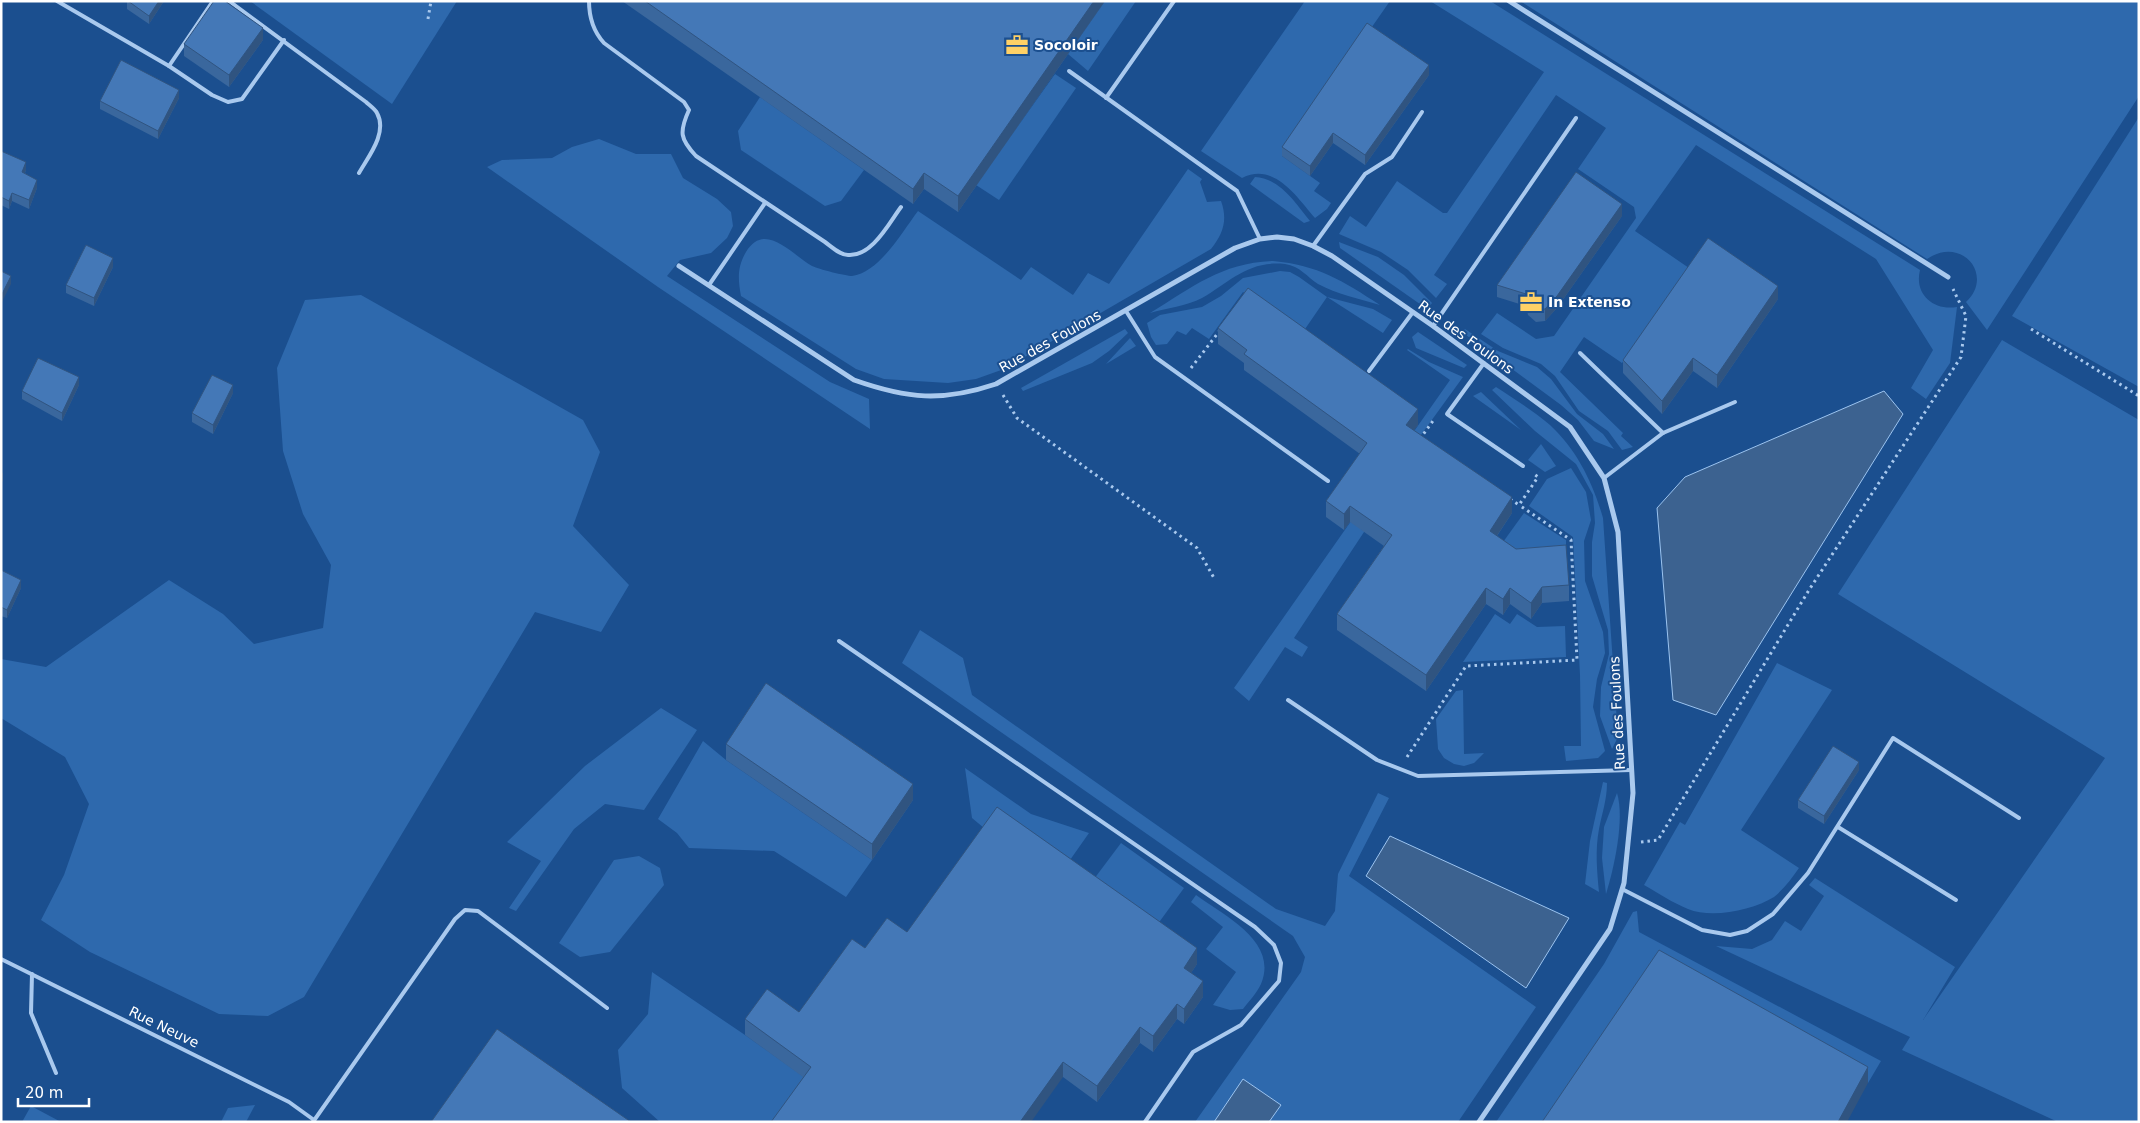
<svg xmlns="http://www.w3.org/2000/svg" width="2140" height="1123" font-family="'DejaVu Sans',sans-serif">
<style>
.green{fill:#2e69ad}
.water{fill:#3c6290;stroke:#9cc4f0}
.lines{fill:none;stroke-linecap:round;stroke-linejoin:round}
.path{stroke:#a9c9ee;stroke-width:3;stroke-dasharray:2.5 4;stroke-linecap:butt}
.lane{stroke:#a9c9ee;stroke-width:4}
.street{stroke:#a9c9ee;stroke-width:5}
.wall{fill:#3a679d}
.shaded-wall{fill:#305480}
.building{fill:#4478b7;stroke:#305480}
.labels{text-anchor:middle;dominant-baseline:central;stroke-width:4;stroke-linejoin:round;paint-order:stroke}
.poi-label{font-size:14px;font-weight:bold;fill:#fff;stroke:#1b4f8f;text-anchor:start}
.street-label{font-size:14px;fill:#fff;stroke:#1b4f8f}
</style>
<rect width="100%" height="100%" fill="#1b4f8f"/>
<g class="green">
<polygon points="250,1 457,1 392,104"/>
<polygon points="1105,1 1136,1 1088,71 1068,54"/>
<path d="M1305,1h85l-108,155 38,27 -6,8 17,12 -4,6 -12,9c-19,-22 -41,-56 -73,-40l-41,-27z"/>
<path d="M1430,1h60l430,269c-6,24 13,41 37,37l-7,56 -24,36 -15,-11 22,-38 -57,-91 -180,-114 -61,86 54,37 -67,95 -38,-26 -24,35 63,61 -2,3 12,11 -11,3 -14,-19 -29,-20 -24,-35 -14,-12 -38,-16 -22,-14 16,-21 39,26 18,-3 82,-118 -2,-11 -56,-38 28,-41 -50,-33 -122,180 13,9 -11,14 -28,-28 -27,-18 -42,-18 11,-18 16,11 31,-46 46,32h4l97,-141z"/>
<path d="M1520,1h619v95l-152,234 -21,-28c29,-27 -5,-67 -39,-43z"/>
<polygon points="1055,74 1076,88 999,200 976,185"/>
<polygon points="760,97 864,170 841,201 825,206 741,150 738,131"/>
<polygon points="2139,117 2139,387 2012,316"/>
<polygon points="599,139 636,154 671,154 683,178 717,199 731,212 733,226 727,238 711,253 680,260 667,276 830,382 869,399 870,429 658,287 487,167 502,160 552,158 572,147"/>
<path d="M1188,169l14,10 -2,3 7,20 14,-1c7,19 2,33 -10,48l-207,120 -28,10 -28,4 -64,-4 -28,-10 -115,-73c-3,-16 -4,-29 5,-44 19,-31 45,2 66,14 6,3 34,10 40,10 28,-4 50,-44 66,-65l103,69 10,-13 42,28 15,-22 21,11z"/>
<path d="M1255,177c25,1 41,27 55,44l-6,2 -54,-39z"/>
<polygon points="1339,242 1378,257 1404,275 1432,303 1427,309 1340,248"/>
<path d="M1273,261c45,4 70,20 107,44 -21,-6 -43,-11 -62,-21 -11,-7 -18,-18 -33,-20 -37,-4 -55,18 -83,34 -15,8 -36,10 -52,15 43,-26 71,-50 123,-52z"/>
<polygon points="1280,271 1290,272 1299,277 1327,297 1373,309 1392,320 1383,333 1327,297 1303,332 1243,292 1209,339 1192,328 1186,335 1177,331 1167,344 1156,345 1151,337 1147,323 1160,315 1202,307 1221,296 1243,278"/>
<polygon points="361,295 583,420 600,452 573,526 629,585 601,632 535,612 304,997 268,1016 219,1014 90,952 41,920 64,875 89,804 65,757 1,718 1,659 46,667 169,580 223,614 254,644 323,628 331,565 303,514 283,451 277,368 305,300"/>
<polygon points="1125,329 1128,333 1109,351 1092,363 1023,391 1021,388"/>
<polygon points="1465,329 1498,351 1537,367 1551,379 1577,414 1603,434 1614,449 1594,441 1578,420 1561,405 1462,332"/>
<polygon points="1418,332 1467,365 1464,368 1416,348 1412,337"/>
<polygon points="1130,338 1136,346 1106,364"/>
<polygon points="2002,340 2139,420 2139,1122 2058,1122 1902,1050 1910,1037 1716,946 1752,949 1772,940 1785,921 1801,931 1824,896 1809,885 1815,878 1955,967 1923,1020 2105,758 1838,594"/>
<polygon points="1408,349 1429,362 1463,377 1418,439 1364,532 1294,638 1308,647 1302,657 1285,647 1249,701 1234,688 1450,380 1407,350"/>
<path d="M1496,387c18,12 38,24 54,38 27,25 43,58 53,93l15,219 -6,12 -12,-33 1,-29 8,-33 -1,-24 -16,-54v-34l3,-19 -2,-28 -17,-31 -41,-33 -43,-41z"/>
<polygon points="1481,392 1521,430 1473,396"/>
<polygon points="1541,444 1556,466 1545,472 1528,460"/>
<polygon points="1571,468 1586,492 1591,520 1584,541 1585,581 1603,632 1605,653 1597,679 1593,707 1605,751 1598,758 1566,761 1564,746 1581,746 1580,675 1573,537 1529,506 1547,479"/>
<polygon points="1524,513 1566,540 1566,561 1498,549"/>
<polygon points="1495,614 1510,624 1517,614 1537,627 1565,626 1566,657 1463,662"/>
<polygon points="920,630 963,658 972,695 1276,909 1325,926 1335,911 1338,874 1378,793 1389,798 1349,876 1536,1007 1458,1122 1269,1122 1281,1105 1243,1080 1214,1122 1195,1122 1301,972 1305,957 1293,936 902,663"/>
<path d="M1777,663l55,27 -91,140 58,38c-7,10 -15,21 -25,29 -21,13 -62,22 -86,12 -15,-6 -30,-16 -44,-24l36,-63 5,3z"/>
<polygon points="1463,690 1464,754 1484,753 1474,763 1464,766 1454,764 1444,758 1438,749 1436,719 1456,691"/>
<polygon points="661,708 697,730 644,810 605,804 574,829 516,911 509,908 541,861 507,842 585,766"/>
<polygon points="703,741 726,760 872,860 846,897 774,851 689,848 677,833 658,819"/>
<polygon points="965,768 1031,814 1089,833 1063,870 990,833 972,818"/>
<path d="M1603,782l4,1c0,17 -5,30 -8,46 -4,21 -2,42 0,63l-14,-8 5,-43z"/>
<path d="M1617,793c8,26 -3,75 -11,101l-4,-36 2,-31z"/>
<polygon points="1121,843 1184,888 1152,932 1088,887"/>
<polygon points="639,856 660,868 664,885 610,952 580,957 559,943 614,860"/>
<path d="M1196,895c27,20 83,46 65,89 -4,9 -12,17 -18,25l-13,1 -17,-5 23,-33 -30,-23 17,-22 -32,-25z"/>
<polygon points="1637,911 1639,932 1881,1061 1868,1083 1659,966 1553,1122 1496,1122 1604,964 1633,912"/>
<polygon points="652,972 745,1035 811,1082 782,1122 660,1122 622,1088 618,1050 648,1014"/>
<polygon points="255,1105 246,1122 221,1122 228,1108"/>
<polygon points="31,1106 61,1122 22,1122"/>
</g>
<g class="water">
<polygon points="1884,391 1903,414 1716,715 1673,700 1657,508 1685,477"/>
<polygon points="1390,836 1569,918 1526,988 1366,876"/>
<polygon points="1243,1079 1281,1105 1269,1122 1214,1122"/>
</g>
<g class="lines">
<g class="path">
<polyline points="428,19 431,1"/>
<polyline points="2031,329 2139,396"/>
<polyline points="1191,368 1221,329"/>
<polyline points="1003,395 1017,418 1197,548 1214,578"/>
<polyline points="1420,439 1435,418"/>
<polyline points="1510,499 1519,505 1538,477 1534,474"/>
<polyline points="1407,757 1466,666 1577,660 1571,540 1519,505"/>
<polyline points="1641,842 1658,840 1809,590 1961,357 1966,316 1953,289"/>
</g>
<g class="lane">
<polyline points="57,1 169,66 212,95 228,102 242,99 284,40"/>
<path d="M229,1l137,101c3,3 9,7 11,11 11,20 -9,44 -18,60"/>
<path d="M589,1c0,17 4,30 15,42l80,59 5,8c-10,22 -9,29 7,46l129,86c7,5 15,13 23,13 24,2 41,-32 53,-48"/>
<polyline points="169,66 213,1"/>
<polyline points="1069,71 1237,191 1260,239"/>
<polyline points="1106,98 1174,1"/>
<polyline points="1313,246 1365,174 1392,157 1422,112"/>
<polyline points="709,285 765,203"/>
<polyline points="1126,311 1155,357 1328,481"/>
<polyline points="1433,326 1576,118"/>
<polyline points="1580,353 1663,433"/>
<polyline points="1484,363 1447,414 1523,466"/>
<polyline points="1369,371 1413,312"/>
<polyline points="1604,478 1663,433 1735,402"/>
<polyline points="839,641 1255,927 1274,945 1281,963 1279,981 1241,1025 1193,1052 1145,1122"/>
<polyline points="1288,700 1377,760 1418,776 1631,770"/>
<polyline points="1838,827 1956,900"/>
<polyline points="1622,889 1702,930 1730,935 1747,931 1773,914 1808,873 1893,738 2019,818"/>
<polyline points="1,959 289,1102 314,1120"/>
<polyline points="32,974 31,1013 56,1073"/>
<polyline points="313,1122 455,919 465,910 478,911 607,1008"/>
</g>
<g class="street">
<polyline points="1509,1 1948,277"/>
<path d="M679,266l175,114c54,19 88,22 142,4l239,-136 25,-9 17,-2 17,2 19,7 19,10 101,70 137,101 34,51 14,54 15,261 -9,90 -14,46 -131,193"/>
</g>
</g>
<g class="wall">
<polygon points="127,1 164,1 149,24 127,9"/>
<polygon points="622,1 1105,1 958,212 924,189 913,204"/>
<polygon points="263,40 229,87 184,56 184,44"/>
<polygon points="1429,75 1365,165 1333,143 1310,176 1282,156 1282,147"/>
<polygon points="179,98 158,139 100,109 100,101"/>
<polygon points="1,151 26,170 25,173 37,188 29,209 12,201 9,209 1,205"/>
<polygon points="1622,216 1557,308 1545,321 1536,322 1528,315 1526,306 1497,297 1497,285"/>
<polygon points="113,267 94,306 66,293 66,285"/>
<polygon points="1778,299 1717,388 1693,371 1662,414 1623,373 1623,360"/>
<polygon points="1218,328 1418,425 1414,430 1512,513 1497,536 1569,585 1569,601 1542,603 1531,619 1510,604 1503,615 1486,604 1426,691 1337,630 1337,614 1384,546 1350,522 1344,530 1326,517 1326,501 1360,454 1244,370 1244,363 1218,344"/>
<polygon points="79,385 62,421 22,399 22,391"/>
<polygon points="233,393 213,434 192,422 192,413"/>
<polygon points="1,570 21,588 7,618 1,616"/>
<polygon points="726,744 913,800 872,860 726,760"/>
<polygon points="1859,770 1824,824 1798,808 1798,800"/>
<polygon points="907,932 1197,964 1191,973 1203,997 1184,1024 1177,1019 1153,1052 1140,1043 1097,1102 1063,1077 803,1077 745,1035 745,1019 799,1012 865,948"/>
</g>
<g class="shaded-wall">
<polygon points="159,1 164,1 149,24 149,16"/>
<polygon points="1094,1 1105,1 958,212 958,196"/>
<polygon points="263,28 263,40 229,87 229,75"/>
<polygon points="1429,65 1429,75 1365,165 1365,155"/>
<polygon points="179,90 179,98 158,139 158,131"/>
<polygon points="1333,133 1333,143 1310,176 1310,166"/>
<polygon points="26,162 26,170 22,180 22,172"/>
<polygon points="924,173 924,189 913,204 913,189"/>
<polygon points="37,180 37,188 29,209 29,200"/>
<polygon points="12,193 12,201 9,209 9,201"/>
<polygon points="1622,204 1622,216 1557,308 1545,321 1545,309"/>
<polygon points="113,258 113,267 94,306 94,298"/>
<polygon points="11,276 11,284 1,304 1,296"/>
<polygon points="1778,286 1778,299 1717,388 1717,375"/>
<polygon points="1693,358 1693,371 1662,414 1662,401"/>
<polygon points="79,377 79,385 62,421 62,413"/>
<polygon points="233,385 233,393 213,434 213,425"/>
<polygon points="1418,409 1418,425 1406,441 1406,425"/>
<polygon points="3,472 3,480 1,484 1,475"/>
<polygon points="1512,497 1512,513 1490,546 1490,531"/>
<polygon points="1350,506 1350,522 1344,530 1344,514"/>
<polygon points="21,580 21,588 7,618 7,610"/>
<polygon points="1542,587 1542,603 1531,619 1531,603"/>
<polygon points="1486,588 1486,604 1426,691 1426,675"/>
<polygon points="1510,588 1510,604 1503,615 1503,599"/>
<polygon points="1859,762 1859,770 1824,824 1824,816"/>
<polygon points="913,784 913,800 872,860 872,844"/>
<polygon points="1197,948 1197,964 1184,984 1184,968"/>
<polygon points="1203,981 1203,997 1184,1024 1184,1009"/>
<polygon points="1177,1004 1177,1019 1153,1052 1153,1036"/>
<polygon points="1140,1027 1140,1043 1097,1102 1097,1086"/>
<polygon points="1063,1062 1063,1077 1031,1122 1020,1122"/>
<polygon points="1868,1067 1868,1083 1847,1122 1838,1122"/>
</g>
<g class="building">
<polygon points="128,1 159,1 149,16"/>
<polygon points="214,1 225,1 263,28 229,75 184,44"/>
<polygon points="645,1 1094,1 958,196 924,173 913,189"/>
<polygon points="1367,23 1429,65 1365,155 1333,133 1310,166 1282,147"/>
<polygon points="121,60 179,90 158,131 100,101"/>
<polygon points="1,151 26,162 22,172 37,180 29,200 12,193 9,201 1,197"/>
<polygon points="1576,172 1622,204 1557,296 1545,309 1536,310 1528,303 1526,294 1497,285"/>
<polygon points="1708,238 1778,286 1717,375 1693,358 1662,401 1623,360"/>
<polygon points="86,245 113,258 94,298 66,285"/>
<polygon points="1,271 11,276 1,296"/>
<polygon points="1248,288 1418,409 1406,425 1512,497 1490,531 1516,549 1566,545 1569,585 1542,587 1531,603 1510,588 1503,599 1486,588 1426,675 1337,614 1392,535 1350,506 1344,514 1326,501 1367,443 1244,354 1247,350 1218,328"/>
<polygon points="38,358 79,377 62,413 22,391"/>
<polygon points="212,375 233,385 213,425 192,413"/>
<polygon points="1,570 21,580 7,610 1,607"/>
<polygon points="766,683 913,784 872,844 726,744"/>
<polygon points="1833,746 1859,762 1824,816 1798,800"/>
<polygon points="997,807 1197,948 1184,968 1203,981 1184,1009 1177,1004 1153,1036 1140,1027 1097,1086 1063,1062 1020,1122 771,1122 811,1067 745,1019 767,989 799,1012 852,939 865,948 887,918 907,932"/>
<polygon points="1659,950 1868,1067 1838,1122 1542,1122"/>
<polygon points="497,1029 631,1122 431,1122"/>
</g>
<defs>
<symbol id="office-bare" viewBox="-9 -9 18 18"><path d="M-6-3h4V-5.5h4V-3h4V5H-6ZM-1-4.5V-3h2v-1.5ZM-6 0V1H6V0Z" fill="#ffd166" stroke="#1b4f8f" stroke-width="2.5" paint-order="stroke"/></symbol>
</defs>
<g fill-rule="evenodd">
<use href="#office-bare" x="1001" y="29" width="32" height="32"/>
<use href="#office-bare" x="1515" y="286" width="32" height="32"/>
</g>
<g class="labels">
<g class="poi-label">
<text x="1034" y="45">Socoloir</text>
<text x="1548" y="302">In Extenso</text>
</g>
<g class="street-label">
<text transform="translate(1466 337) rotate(36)">Rue des Foulons</text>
<text transform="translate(1050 341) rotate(-29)">Rue des Foulons</text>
<text transform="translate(1617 713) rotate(-93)">Rue des Foulons</text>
<text transform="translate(164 1027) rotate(26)">Rue Neuve</text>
</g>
</g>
<rect width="2140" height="1123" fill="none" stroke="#ffffff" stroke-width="5"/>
<path d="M18 1098v8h71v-8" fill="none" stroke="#ffffff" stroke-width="2.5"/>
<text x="25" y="1098" font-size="15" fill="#ffffff" stroke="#1b4f8f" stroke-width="4" paint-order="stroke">20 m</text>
</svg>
